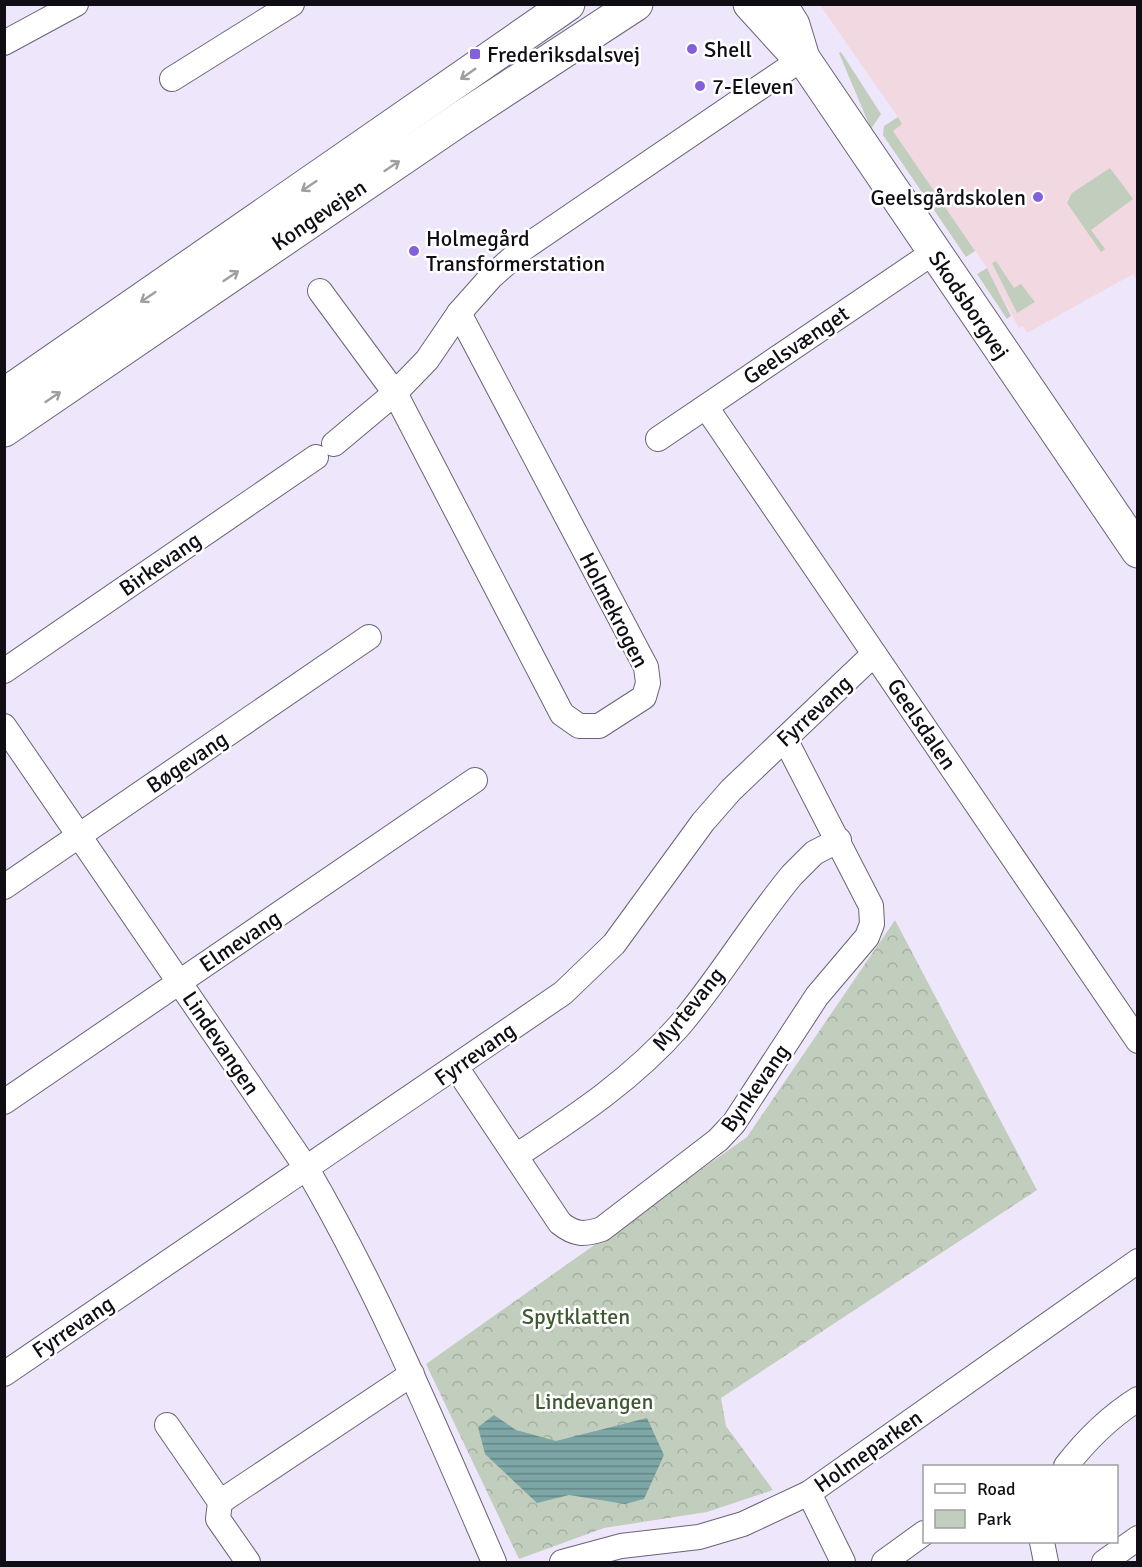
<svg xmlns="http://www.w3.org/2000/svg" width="1142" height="1567" font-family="Signika,sans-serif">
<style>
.education{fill:#f1d8e1}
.green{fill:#c2cebd}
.forest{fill:url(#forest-crowns)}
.water{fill:url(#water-rules)}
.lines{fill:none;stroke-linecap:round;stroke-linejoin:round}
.street-casing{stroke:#6a6375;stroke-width:26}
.secondary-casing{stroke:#6a6375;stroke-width:35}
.street{stroke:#fff;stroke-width:24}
.secondary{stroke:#fff;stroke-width:33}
.oneway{stroke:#9f9ea1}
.poi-dot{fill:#8360da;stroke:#fff;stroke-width:2}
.labels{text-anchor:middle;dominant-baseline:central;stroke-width:5;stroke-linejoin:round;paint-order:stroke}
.poi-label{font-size:22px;fill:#100d14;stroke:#fff;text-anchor:start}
.street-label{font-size:22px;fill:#100d14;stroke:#fff}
.park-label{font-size:22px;fill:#3c5930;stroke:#fff}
</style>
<defs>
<pattern id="forest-crowns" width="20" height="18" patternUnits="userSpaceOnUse" patternTransform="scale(1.5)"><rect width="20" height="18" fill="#c2cebd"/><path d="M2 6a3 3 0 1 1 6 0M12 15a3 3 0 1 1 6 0" fill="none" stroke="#a6b0a2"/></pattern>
<pattern id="water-rules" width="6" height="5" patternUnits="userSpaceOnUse" patternTransform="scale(1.5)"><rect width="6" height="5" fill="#7da6a6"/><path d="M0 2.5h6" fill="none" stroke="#658686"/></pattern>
</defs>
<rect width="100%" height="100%" fill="#eee6fb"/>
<polygon class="education" points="820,5 1137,5 1137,280 1133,274 1027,333 1023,326 1019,328 987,268 892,131 902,123"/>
<g class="green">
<polygon points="841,52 881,114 871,129 839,53"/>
<polygon points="898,117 902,124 893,131 975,251 966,257 883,135 884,126"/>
<polygon points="1110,168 1133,199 1091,230 1105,249 1101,252 1067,203 1072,193"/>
<polygon points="996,261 1014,288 1021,284 1035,302 1017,313 992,263"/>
<polygon points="987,268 1011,316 1007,319 977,274"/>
</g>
<polygon class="forest" points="895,920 1037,1190 721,1398 726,1426 773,1490 707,1512 604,1528 519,1559 426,1364 747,1137"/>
<polygon class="water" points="494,1415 516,1430 556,1441 647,1418 664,1455 644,1499 625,1504 569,1495 537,1503 485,1454 478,1427"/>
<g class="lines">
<defs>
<g id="street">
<polyline points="4,43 76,4"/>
<polyline points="172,79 292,4"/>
<polyline points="320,291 395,393 562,714 579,726 599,726 644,697 648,683 646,667 459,313"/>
<polyline points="706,407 1138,1041"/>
<polyline points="658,439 934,252"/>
<polyline points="334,444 395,393 427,360 459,313 491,277 524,248 803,58"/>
<polyline points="4,671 316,457"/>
<path d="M4,726l303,443c73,125 129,260 187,393"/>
<polyline points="4,887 369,637"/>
<path d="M456,1067l104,156c15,12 24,12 42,6l116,-89 16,-17 83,-127 50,-59 5,-13 -1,-18 -86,-167"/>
<polyline points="4,1102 475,780"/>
<path d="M516,1156c59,-39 117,-77 164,-131 40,-47 72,-102 112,-150l22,-22 25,-13"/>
<polyline points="4,1374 563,993 614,944 703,822 731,790 874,654"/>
<polyline points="167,1425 220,1502 218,1519 248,1562"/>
<path d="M1066,1466c21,-27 43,-49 72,-67"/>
<polyline points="809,1493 843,1562"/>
<polyline points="220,1502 412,1374"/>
<polyline points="1042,1542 1046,1562"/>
<polyline points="562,1562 621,1546 699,1537 743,1524 809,1493 1138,1261"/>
<polyline points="884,1562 924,1533"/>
<polyline points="1104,1562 1138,1538"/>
</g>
<g id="secondary">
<polyline points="750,4 791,49"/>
<polyline points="780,4 793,25 803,58 1138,551"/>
<polyline points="4,395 568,4"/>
<polyline points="4,430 460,119 636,4"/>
</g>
</defs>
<use href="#street" class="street-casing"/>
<use href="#secondary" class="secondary-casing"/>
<use href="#street" class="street"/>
<use href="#secondary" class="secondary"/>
</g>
<defs><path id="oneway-shaft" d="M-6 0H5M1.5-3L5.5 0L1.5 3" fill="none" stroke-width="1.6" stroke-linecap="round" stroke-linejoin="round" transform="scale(1.5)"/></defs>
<g class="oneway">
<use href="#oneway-shaft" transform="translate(468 74) rotate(145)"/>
<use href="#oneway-shaft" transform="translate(392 166) rotate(-34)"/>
<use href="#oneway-shaft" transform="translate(309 186) rotate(146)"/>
<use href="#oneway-shaft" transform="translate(231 276) rotate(-34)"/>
<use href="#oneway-shaft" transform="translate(148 297) rotate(146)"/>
<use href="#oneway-shaft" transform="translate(53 397) rotate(-34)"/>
</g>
<g class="poi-dot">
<circle cx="692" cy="49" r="6"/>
<rect x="469" y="48" width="12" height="12" rx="3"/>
<circle cx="700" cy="86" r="6"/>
<circle cx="1038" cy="197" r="6"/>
<circle cx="414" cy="251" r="6"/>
</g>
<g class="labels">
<g class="poi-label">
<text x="704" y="49">Shell</text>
<text x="487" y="54">Frederiksdalsvej</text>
<text x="712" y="86">7-Eleven</text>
<text x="1026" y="197" text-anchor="end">Geelsgårdskolen</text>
<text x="426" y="238">Holmegård<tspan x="426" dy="25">Transformerstation</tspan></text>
</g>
<g class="street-label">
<text transform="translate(319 215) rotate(-34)">Kongevejen</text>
<text transform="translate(969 305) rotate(56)">Skodsborgvej</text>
<text transform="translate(796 345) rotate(-34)">Geelsvænget</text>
<text transform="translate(160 564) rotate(-35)">Birkevang</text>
<text transform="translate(614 610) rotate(63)">Holmekrogen</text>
<text transform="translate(814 711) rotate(-43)">Fyrrevang</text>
<text transform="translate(922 724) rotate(56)">Geelsdalen</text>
<text transform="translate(187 762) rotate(-34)">Bøgevang</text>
<text transform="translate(240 941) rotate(-34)">Elmevang</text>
<text transform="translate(688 1009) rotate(-51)">Myrtevang</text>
<text transform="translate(221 1043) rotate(56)">Lindevangen</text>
<text transform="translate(475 1054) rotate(-35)">Fyrrevang</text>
<text transform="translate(755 1088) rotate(-55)">Bynkevang</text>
<text transform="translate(73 1327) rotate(-34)">Fyrrevang</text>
<text transform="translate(868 1451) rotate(-35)">Holmeparken</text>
</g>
<g class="park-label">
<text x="576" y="1316">Spytklatten</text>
<text x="594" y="1401">Lindevangen</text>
</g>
</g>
<rect width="1142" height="1567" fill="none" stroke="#100d14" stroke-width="12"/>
<rect x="923" y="1465" width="195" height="78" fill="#ffffff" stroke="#9f9ea1" stroke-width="1.5"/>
<rect x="935" y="1484" width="30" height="9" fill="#ffffff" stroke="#9f9ea1" stroke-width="1.5"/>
<text x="977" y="1495" font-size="18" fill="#100d14">Road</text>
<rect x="935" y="1510" width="30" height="18" fill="#c2cebd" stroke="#9f9ea1" stroke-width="1.5"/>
<text x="977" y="1525" font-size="18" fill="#100d14">Park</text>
</svg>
